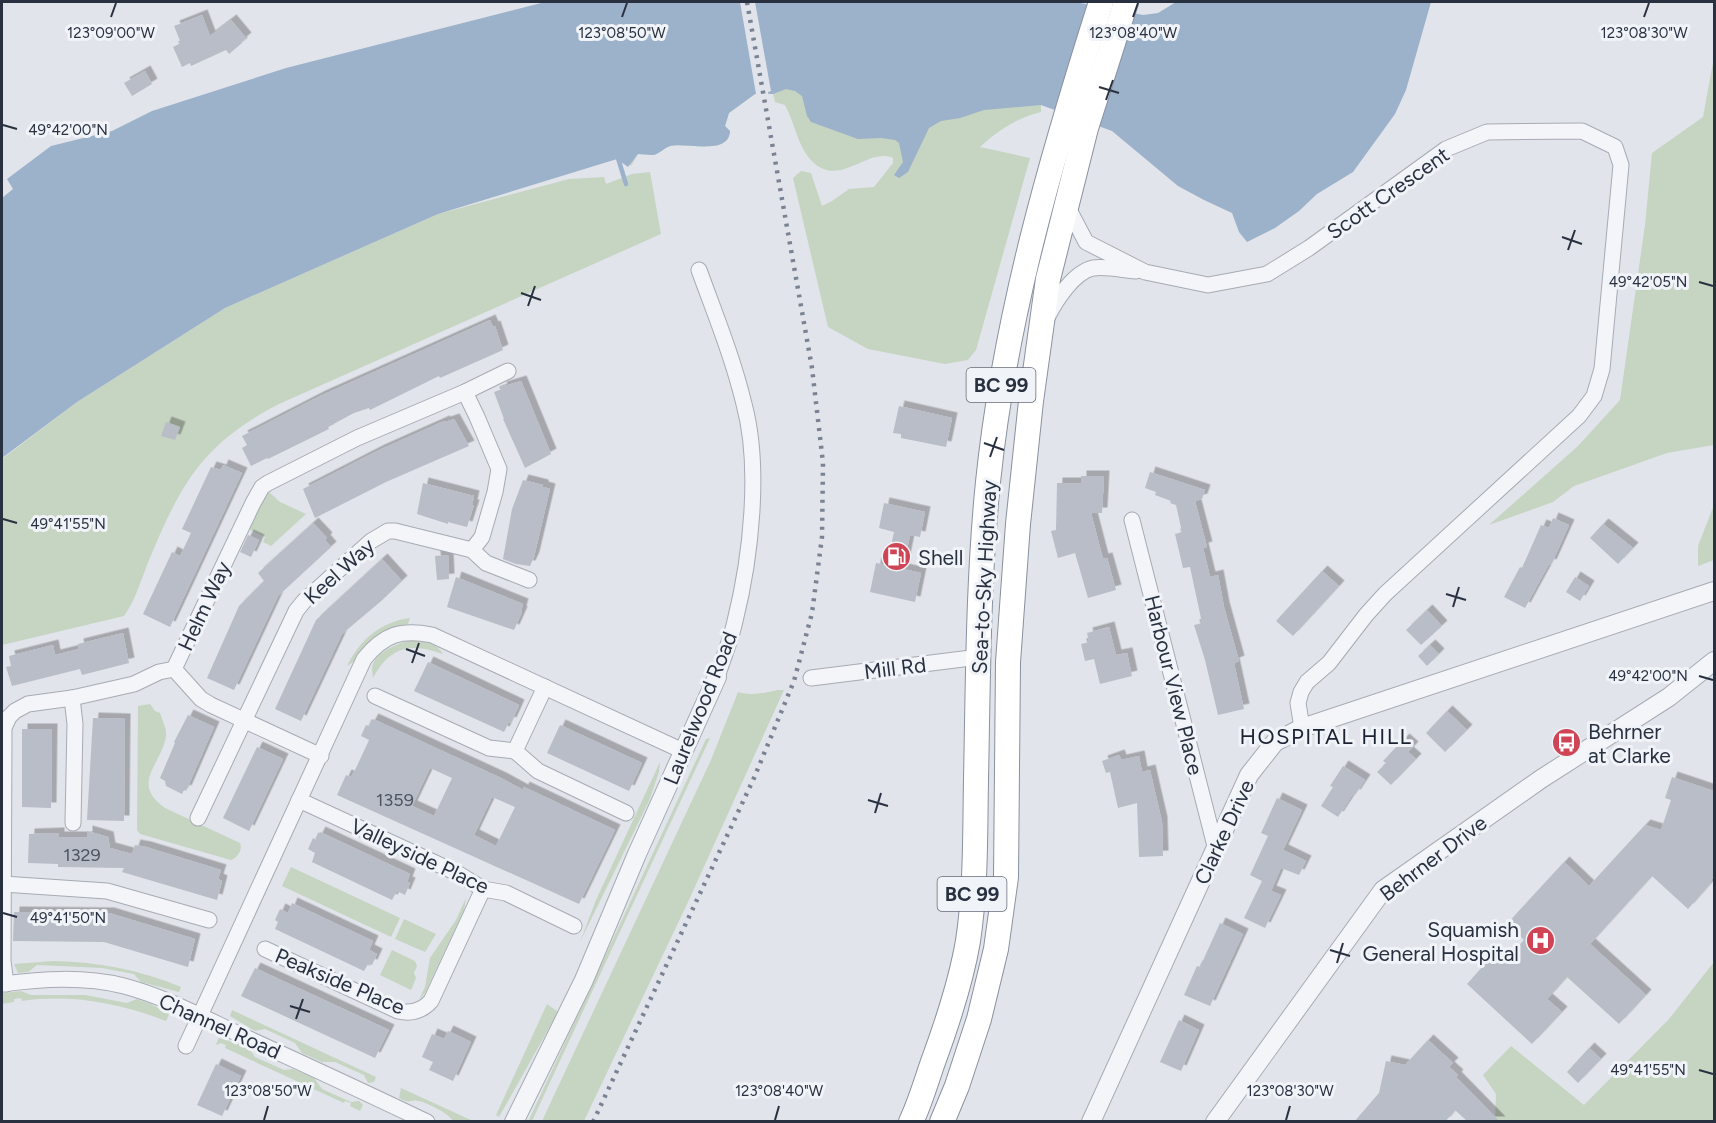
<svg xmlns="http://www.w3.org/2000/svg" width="1716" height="1123" font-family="Figtree,sans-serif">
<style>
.green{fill:#c6d4c2}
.water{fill:#9cb1ca}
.pier{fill:#e1e4ea}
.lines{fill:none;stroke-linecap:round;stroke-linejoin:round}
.stream{stroke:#9cb1ca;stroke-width:4.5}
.building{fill:#b8bdc7;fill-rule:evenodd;filter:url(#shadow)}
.minor-casing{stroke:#a6abb4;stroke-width:17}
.tertiary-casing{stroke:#a6abb4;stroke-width:20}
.trunk-casing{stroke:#8891a0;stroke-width:26}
.minor{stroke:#f4f5f8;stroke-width:15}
.tertiary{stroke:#f4f5f8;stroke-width:18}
.trunk{stroke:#fff;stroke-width:24}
.rail{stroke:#7a8393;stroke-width:4.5;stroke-dasharray:3 6;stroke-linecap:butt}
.ticks{fill:none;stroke:#293141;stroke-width:2}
.labels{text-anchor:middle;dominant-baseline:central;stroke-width:6;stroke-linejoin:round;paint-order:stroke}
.number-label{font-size:18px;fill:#4d5462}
.shield{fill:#f0f3f7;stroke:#656b78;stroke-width:1.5}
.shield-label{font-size:20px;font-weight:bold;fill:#293141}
.street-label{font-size:21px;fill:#293141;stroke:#f0f3f7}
.poi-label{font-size:21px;fill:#293141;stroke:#f0f3f7;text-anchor:start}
.neighbourhood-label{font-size:22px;letter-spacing:1.5px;fill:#1b2232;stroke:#f0f3f7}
.ticks-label{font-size:15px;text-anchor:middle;fill:#293141;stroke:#f0f3f7;stroke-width:6;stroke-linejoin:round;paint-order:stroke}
</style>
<defs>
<filter id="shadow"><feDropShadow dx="5.5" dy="-5.5" stdDeviation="0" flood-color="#0004"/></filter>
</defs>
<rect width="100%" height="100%" fill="#e1e4ea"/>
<g class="green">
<polygon points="1714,57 1714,445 1667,453 1574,486 1553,502 1489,525 1578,446 1620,400 1645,225 1652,153 1703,117"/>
<path d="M747,81l294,24v7c-24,6 -43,18 -61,35l50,11 -54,192 -8,10 -23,4 -77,-15 -40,-22 -35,-149 8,-7 10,2 11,33 10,-5 17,-12 25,-2 19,-24v-5c-25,-11 -52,29 -79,5 -16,-14 -19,-40 -29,-58l-10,-3 -2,-8h-18l-26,19 -4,13 5,5c-1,25 -44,11 -60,15 -6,2 -11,8 -17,9 -5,0 -10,-1 -15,-1l-7,12 -3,-7z"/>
<path d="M650,172l11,62 -382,170c-73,38 -96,75 -127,149 -9,20 -15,45 -28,63l-122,29v-186l75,-57 148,-94 213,-94 131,-35 35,-2 2,7 26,-10z"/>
<polygon points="269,492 280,502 306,514 271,546 263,542 265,537 249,529 264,496"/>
<polygon points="1714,505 1714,560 1698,566 1698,546"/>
<path d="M410,618l-2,6 -18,5 -34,31 -9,6c13,-27 34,-44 63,-48z"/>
<path d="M409,641c15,0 26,0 34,13 -34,-12 -53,-7 -70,24 0,-4 -2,-9 0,-14 6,-13 23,-20 36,-23z"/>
<path d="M778,690h6l-96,212 -104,219h-42l169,-361 27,-68c14,4 26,1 40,-2z"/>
<path d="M150,704l5,7 5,2c2,7 7,16 6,23 -5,30 -36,47 -1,72l75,35c3,7 -3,15 -9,17l-91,-26 -3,-4 1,-124z"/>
<polygon points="710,738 532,1121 528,1122 706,739"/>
<polygon points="660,762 659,772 649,801 580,942 596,900"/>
<polygon points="291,867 400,918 391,937 282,886"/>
<polygon points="466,898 464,910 425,993 419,1000 425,987 430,958 456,920"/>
<polygon points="404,919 436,934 425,952 395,939"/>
<polygon points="392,950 415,961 417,966 414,973 416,978 411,990 380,975"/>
<path d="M54,961c44,1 87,9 127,26l-2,5 -38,-10 -7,-8 -32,-6 -65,-3 -9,7 -10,1 -4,-9z"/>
<polygon points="1714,962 1714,1121 1495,1121 1496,1094 1483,1075 1511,1046 1584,1105 1669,1019"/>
<path d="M21,991l10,4h54l42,8 10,-4 14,5 18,10 -3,7c-47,-18 -95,-27 -144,-20l-1,-3 -7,1v3l-12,2v-11z"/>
<polygon points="547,1004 558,1012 499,1117 496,1115"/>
<polygon points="232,1010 376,1077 374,1082 368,1083 364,1075 335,1062 322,1062 302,1053 295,1043 265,1029 255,1031 230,1016"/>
<polygon points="219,1038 248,1047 255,1057 284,1070 293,1069 314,1078 322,1089 351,1102 359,1101 363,1105 360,1111 350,1106 351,1103 345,1101 344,1103 225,1048 226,1045 220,1043 218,1045 216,1044"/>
<path d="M401,1088l72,33h-20c-3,-7 -27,-19 -35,-20 -10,-2 -6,4 -19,-3z"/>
</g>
<path class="water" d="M545,2h530l68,13 15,-2 18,-11h255l-25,88 -11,24 -42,58 -36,22 -18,17 -24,17 -28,14 -8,-10 -7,-19 -28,-13 -26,-14 -66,-55 -71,-26 -57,5 -24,8 -19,3 -12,7 -21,44 -9,6 -5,-3 9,-13 -4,-19 -4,-3 -14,-2 -23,1 -47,-17 -4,-6 -5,-20 -7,-5 -9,-2 -13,5h-18l-26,19 -4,13 5,5c-1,25 -44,11 -60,15 -6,2 -11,8 -17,9 -5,0 -10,-1 -15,-1l-10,13 -11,-8 -179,55 -213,94 -148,94 -75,56v-260l11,-9 -6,-10 44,-33 61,-15 40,-20 134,-43z"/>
<polygon class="pier" points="740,2 755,2 771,91 768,92 769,97 758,97 756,94"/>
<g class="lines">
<polyline class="stream" points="618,158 626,184"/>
</g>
<g class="building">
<polygon points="202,15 210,36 231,20 246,38 241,42 242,43 229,54 226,50 191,66 190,63 182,67 173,47 181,43 174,26"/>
<polygon points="145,71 152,84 132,96 124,83"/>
<polygon points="490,320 493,327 495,326 503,350 440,378 439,376 370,410 369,408 354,413 328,427 329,429 268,459 267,458 251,466 242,448 247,445 242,436 320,396"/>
<polygon points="521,381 551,454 525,468 503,419 504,419 494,392 502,389 501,387"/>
<polygon points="899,406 952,418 946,447 901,438 901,434 893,433"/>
<polygon points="454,419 469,446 386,482 315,518 303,489 379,450 444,421 445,422"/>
<polygon points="166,422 180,427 175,440 161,436"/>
<polygon points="223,465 242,473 170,627 143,614 172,552 180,556 191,533 182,529 211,467 221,470"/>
<polygon points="1150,472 1205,490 1202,499 1195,501 1207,547 1203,548 1210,577 1218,575 1224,607 1239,661 1234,663 1244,709 1218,715 1205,660 1194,625 1202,623 1190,567 1183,568 1175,534 1182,532 1176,505 1170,503 1171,501 1155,495 1156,492 1145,488"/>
<polygon points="1081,476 1104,476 1102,513 1091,513 1103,559 1107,558 1116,590 1088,598 1075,553 1058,558 1051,531 1056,530 1057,483 1081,483"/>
<polygon points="523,480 543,485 543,487 550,489 534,557 530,566 516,564 503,559 512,509"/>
<polygon points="423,483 474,496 472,505 474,505 467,527 448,522 448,524 417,514"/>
<polygon points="884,503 925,512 920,537 910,535 903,569 921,573 915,602 870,592 876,563 887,565 894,532 879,528"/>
<polygon points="1553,518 1569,525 1551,565 1549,564 1525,608 1504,597 1520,567 1522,568 1541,525 1549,528"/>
<polygon points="313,523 327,538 325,540 331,547 278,596 234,690 207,678 239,606 264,581 258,573"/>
<polygon points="1603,524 1633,548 1618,564 1590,538"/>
<polygon points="248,535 259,540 251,557 240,552"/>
<polygon points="448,555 449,579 437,580 435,556"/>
<polygon points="382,559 402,581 380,602 342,634 301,721 275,709 316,620"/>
<polygon points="1322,571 1339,586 1293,636 1276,621"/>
<polygon points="456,577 523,604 521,611 522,612 514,630 447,607"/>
<polygon points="1575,577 1589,586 1580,601 1566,592"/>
<polygon points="1427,610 1442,626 1421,645 1406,630"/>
<polygon points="1109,627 1116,655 1127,653 1132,676 1100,684 1094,659 1085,661 1081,644 1089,642 1087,633"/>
<polygon points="123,633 129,663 82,675 80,669 12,686 6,667 11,666 9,656 53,645 55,655 79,649 78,644"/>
<polygon points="1430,645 1439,654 1427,666 1418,656"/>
<polygon points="428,662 519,705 511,723 509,722 504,732 414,691"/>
<polygon points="1447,711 1467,730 1445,752 1426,733"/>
<polygon points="188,715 214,727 186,791 184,790 182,794 166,786 165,781 160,778 175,743 174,742"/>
<polygon points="93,718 125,719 124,821 87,820"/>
<path d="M373,719l128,59 22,12 1,-3 91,43 -36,74 -242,-109 9,-20 5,2 5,-9 13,-28 -8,-4 5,-11 3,1zM430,768l22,10 -18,38 -22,-10zM492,797l23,10 -19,39 -22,-11z"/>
<polygon points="560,725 642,763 629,791 547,753"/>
<polygon points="22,729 52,729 51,808 22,807"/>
<polygon points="1404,739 1413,747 1408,752 1416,759 1391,785 1377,772 1386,763 1383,761"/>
<polygon points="257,747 283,759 249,831 223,818"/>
<polygon points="1119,755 1121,760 1139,756 1142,772 1150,770 1162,822 1163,856 1139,857 1137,803 1118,808 1110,772 1106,773 1102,761"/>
<polygon points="1343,766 1365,780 1355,795 1353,794 1338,817 1321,806 1333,787 1330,786"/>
<polygon points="1672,777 1714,791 1714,874 1710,884 1688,909 1652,876 1590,944 1646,995 1619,1024 1567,977 1547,999 1562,1012 1532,1044 1467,984 1495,953 1505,961 1524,940 1507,924 1564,862 1589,886 1645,825 1661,830 1671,800 1665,798"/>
<polygon points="1277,798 1302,810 1283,850 1306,861 1299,875 1281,868 1271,891 1281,895 1265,928 1244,918 1262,881 1250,875 1268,836 1261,833"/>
<polygon points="87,831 108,837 110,848 132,854 135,845 146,847 221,870 218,879 222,881 217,900 122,872 124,868 58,867 58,864 28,863 29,834 59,833 59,837 87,837"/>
<polygon points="320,832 410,874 407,882 410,883 405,895 397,891 392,900 312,862 315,853 308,849 313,838 316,840"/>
<polygon points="292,903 373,941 369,950 377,954 372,965 368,964 364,971 275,929 278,922 275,920 280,909 288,913"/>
<polygon points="14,912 109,913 195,939 188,967 104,942 13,941"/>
<polygon points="1220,923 1243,934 1210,1006 1184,995 1197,966 1200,967"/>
<polygon points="255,968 389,1030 375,1058 241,996"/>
<polygon points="1179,1020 1199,1030 1181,1071 1160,1062"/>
<polygon points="448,1031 471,1042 453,1081 429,1070 433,1062 422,1057 432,1034 444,1039"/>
<polygon points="1428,1040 1453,1063 1449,1067 1458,1075 1456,1077 1500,1122 1468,1122 1455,1110 1445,1122 1354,1122 1379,1093 1386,1061 1405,1065"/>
<polygon points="1589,1048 1601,1059 1578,1083 1567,1072"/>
<polygon points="216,1064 241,1076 222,1116 197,1105"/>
</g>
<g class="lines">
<defs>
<g id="minor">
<polyline points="1066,204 1086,242 1145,272 1208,285 1267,274 1309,248 1446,149 1487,132 1582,131 1615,147 1621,165 1602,369 1594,396 1579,416 1385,594 1366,615 1329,663 1307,682 1301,692 1298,703 1302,728"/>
<path d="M699,270c16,44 34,88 45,134 17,63 7,153 -9,217 -4,19 -12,37 -18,56"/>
<path d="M1048,316c8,-16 26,-44 45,-48 13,-2 30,2 43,3"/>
<polyline points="465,392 477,417 499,469 495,492 482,537 472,550"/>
<polyline points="1132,520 1216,850"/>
<polyline points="174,669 253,503 262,487 268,483 357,438 465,392 508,371"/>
<polyline points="174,669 201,699 211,705 321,756"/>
<polyline points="811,678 979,657"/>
<polyline points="375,696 489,748 515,751 545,687"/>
<polyline points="72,698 75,724 73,823"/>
<polyline points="515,751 538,771 626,813"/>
<polyline points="299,800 457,873 483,889 506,893 574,926"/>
<polyline points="198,818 296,611 304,601 371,541 388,531 395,531 472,550 486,563 529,580"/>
<polyline points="3,884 107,891 209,920"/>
<path d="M265,949l133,62c13,3 24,0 33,-10l52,-112"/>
<path d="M2,984c40,-5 81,-8 122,2 42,11 82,33 121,51 61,28 122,56 182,85"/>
<polyline points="6,984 3,961 4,735 4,728 9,717 15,711 28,704 72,698 134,684 159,672 174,669"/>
<path d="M186,1046l178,-387c20,-25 37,-30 68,-24l251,116"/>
</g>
<g id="tertiary">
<polyline points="514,1122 584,980 637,854 717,677"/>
<polyline points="1091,1122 1249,775 1275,742 1302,728 1714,591"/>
<polyline points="1215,1122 1383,890 1541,779 1669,697 1714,661"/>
</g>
<g id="trunk">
<path d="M911,1122c9,-19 15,-40 22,-60 14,-38 28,-80 35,-121 8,-53 7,-107 8,-161 2,-99 2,-199 12,-298 17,-165 63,-323 113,-480"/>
<polyline points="942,1122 957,1086 979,1019 996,949 1006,877 1008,662 1018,524 1031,401 1048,279 1086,128 1126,2"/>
</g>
</defs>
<use href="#minor" class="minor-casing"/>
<use href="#tertiary" class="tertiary-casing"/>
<use href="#trunk" class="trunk-casing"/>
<use href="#minor" class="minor"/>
<use href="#tertiary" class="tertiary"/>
<use href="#trunk" class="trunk"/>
<polyline class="rail" points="593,1122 754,778 794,681 812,613 822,537 823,463 812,368 747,2"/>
</g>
<path class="ticks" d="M111,17l5,-14M622,17l5,-14M1133,17l5,-14M1644,17l5,-14M1099,87l20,6M1106,100l7,-20M3,125l14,4M1562,237l20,7M1568,250l7,-20M1699,282l14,4M521,293l20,7M528,306l7,-20M984,443l20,7M990,457l7,-20M3,519l14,4M1446,594l20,6M1453,607l6,-20M406,649l19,7M412,663l7,-20M1699,676l14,4M868,800l20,6M875,813l6,-20M3,913l14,4M1330,950l20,6M1337,963l6,-20M290,1006l20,6M296,1019l7,-20M1699,1070l14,4M264,1120l4,-14M775,1120l4,-14M1286,1120l4,-14"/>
<defs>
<symbol id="fuel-disc" viewBox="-11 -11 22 22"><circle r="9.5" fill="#cf4556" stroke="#f0f3f7"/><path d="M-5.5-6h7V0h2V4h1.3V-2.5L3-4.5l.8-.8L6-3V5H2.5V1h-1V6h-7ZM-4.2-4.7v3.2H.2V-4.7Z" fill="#fff"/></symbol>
<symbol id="bus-disc" viewBox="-11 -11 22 22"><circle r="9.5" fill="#cf4556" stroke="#f0f3f7"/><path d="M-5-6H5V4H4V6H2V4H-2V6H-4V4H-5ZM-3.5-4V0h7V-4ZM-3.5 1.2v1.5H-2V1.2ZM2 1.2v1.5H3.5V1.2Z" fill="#fff"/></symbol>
<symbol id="hospital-disc" viewBox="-11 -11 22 22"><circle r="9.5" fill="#cf4556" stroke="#f0f3f7"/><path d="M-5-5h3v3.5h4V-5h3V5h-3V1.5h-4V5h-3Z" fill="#fff"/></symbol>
</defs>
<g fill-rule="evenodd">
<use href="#fuel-disc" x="880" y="540" width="33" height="33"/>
<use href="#bus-disc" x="1550" y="726" width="33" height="33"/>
<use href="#hospital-disc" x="1524" y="924" width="33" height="33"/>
</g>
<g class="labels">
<g class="number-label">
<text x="395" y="800">1359</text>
<text x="82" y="855">1329</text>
</g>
<g class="shield">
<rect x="966.5" y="368" width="69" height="34" rx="4.5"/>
<rect x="937.5" y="877" width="69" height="34" rx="4.5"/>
</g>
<g class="shield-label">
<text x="1001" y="385">BC 99</text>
<text x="972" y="894">BC 99</text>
</g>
<g class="street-label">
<text transform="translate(1388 193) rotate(-35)">Scott Crescent</text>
<text transform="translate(339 571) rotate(-42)">Keel Way</text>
<text transform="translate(984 577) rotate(-87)">Sea-to-Sky Highway</text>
<text transform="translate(204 606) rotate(-65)">Helm Way</text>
<text transform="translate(895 668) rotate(-7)">Mill Rd</text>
<text transform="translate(1174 685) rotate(76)">Harbour View Place</text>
<text transform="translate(700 708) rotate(-68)">Laurelwood Road</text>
<text transform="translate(1224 832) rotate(-65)">Clarke Drive</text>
<text transform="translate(420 856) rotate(25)">Valleyside Place</text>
<text transform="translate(1433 858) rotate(-37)">Behrner Drive</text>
<text transform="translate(340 981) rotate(23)">Peakside Place</text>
<text transform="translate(220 1026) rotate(24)">Channel Road</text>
</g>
<g class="poi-label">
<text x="918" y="557">Shell</text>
<text x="1588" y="731">Behrner<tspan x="1588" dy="24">at Clarke</tspan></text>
<text x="1519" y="929" text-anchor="end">Squamish<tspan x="1519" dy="24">General Hospital</tspan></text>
</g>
<g class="neighbourhood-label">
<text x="1326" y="736">HOSPITAL HILL</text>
</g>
</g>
<g class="ticks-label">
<text x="111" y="38">123°09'00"W</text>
<text x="622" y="38">123°08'50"W</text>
<text x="1133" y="38">123°08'40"W</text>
<text x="1644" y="38">123°08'30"W</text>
<text x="68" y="135">49°42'00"N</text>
<text x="1648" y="287">49°42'05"N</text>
<text x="68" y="529">49°41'55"N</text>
<text x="1648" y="681">49°42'00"N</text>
<text x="68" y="923">49°41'50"N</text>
<text x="1648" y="1075">49°41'55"N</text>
<text x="268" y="1096">123°08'50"W</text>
<text x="779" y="1096">123°08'40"W</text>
<text x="1290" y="1096">123°08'30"W</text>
</g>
<rect width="1716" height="1123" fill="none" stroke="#293141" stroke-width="6"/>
</svg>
